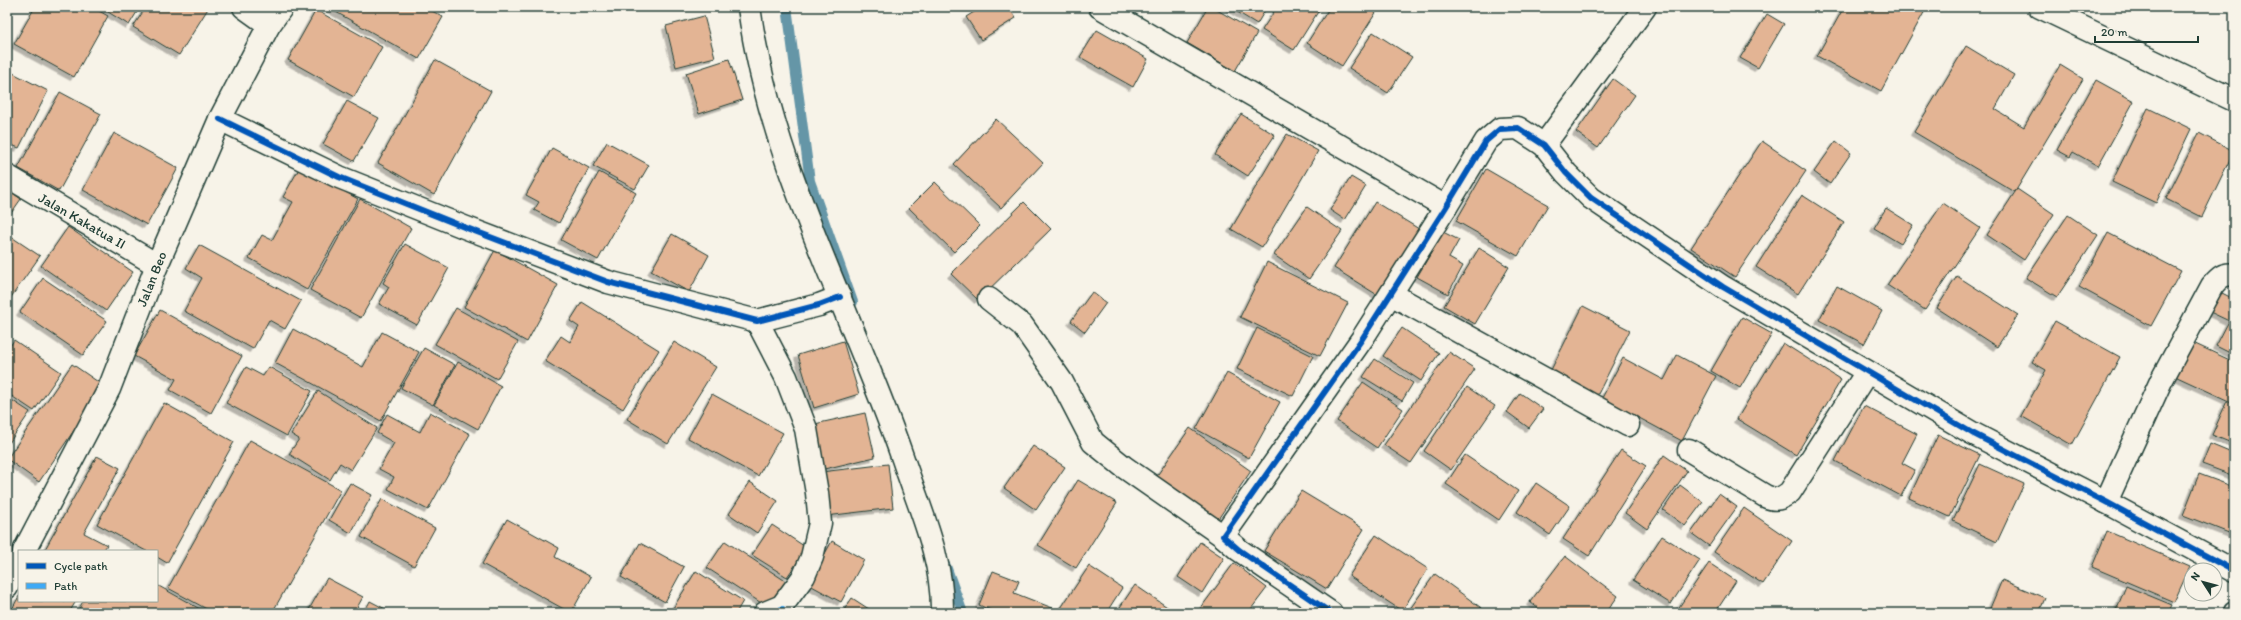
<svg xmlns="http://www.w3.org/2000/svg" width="2241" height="620" font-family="Itim,sans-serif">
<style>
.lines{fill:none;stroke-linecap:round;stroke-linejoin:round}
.stream{stroke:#6596a7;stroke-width:10}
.building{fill:#e3b494;stroke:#1f3d34;filter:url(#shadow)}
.service-casing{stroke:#1f3d34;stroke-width:23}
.minor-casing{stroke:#1f3d34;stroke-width:25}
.service{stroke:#f7f3e8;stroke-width:20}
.minor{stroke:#f7f3e8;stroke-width:22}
.quiet{stroke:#3fa9f5;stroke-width:5;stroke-dasharray:10 5;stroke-linecap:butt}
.cycleway-casing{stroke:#f7f3e8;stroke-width:8}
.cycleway{stroke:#0057b8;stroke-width:6}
.labels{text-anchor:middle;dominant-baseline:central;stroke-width:4;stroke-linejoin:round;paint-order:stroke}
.street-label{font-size:14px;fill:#1f3d34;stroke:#f7f3e8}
</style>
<defs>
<filter id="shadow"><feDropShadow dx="-3.5" dy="3.5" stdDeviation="0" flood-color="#0004"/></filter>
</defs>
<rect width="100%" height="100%" fill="#f7f3e8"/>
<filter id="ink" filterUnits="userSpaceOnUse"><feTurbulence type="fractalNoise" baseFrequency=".025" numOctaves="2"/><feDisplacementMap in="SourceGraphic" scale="8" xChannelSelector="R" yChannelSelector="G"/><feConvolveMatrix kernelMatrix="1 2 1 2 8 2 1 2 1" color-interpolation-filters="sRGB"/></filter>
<g filter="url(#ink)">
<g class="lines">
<g class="stream">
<polyline points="787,7 810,181 853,302"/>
<polyline points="946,566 963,613"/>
</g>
</g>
<g class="building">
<polygon points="35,7 92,7 108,16 74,77 14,44"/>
<polygon points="100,7 140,7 129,25"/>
<polygon points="146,7 209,7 179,55 133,27"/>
<polygon points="327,7 425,7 443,17 419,59"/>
<polygon points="982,7 1008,7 1016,18 981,40 966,17"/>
<polygon points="1208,7 1212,7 1257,33 1235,71 1187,43"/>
<polygon points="1229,7 1267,7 1257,24"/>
<polygon points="1277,7 1321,7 1294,50 1262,30"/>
<polygon points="1330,7 1371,7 1377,11 1342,66 1307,43"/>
<polygon points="1844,7 1927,7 1881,91 1817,56"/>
<polygon points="316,10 382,47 354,97 288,60"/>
<polygon points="1767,14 1784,24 1758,68 1740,58"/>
<polygon points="704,16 715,57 676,67 666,26"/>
<polygon points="1097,30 1148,59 1133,87 1080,57"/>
<polygon points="1373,32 1412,57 1388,93 1349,68"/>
<polygon points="1966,46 2014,75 1995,109 2024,127 2060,65 2083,79 2015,192 1914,132"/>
<polygon points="729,59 742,100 699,114 686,73"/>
<polygon points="435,60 491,91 434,195 378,163"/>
<polygon points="7,70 48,91 19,148 7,143"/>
<polygon points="1613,79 1635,95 1598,148 1576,132"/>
<polygon points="2096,80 2134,101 2098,166 2073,152 2070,157 2057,150"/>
<polygon points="60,92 101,114 59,191 18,168"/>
<polygon points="347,101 379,118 354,161 323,144"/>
<polygon points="2148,108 2191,129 2156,203 2112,182"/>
<polygon points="1241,114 1275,135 1248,176 1215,155"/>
<polygon points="996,119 1043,163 1001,208 954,164"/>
<polygon points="114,133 178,168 147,225 83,190"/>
<polygon points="2199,133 2234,151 2202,217 2166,199"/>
<polygon points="1287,134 1318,151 1262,247 1231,229"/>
<polygon points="1762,141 1806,171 1735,277 1691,248"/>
<polygon points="1836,141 1851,153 1830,184 1814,172"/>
<polygon points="607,142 649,165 635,189 593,166"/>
<polygon points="552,148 589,168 559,223 534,210 539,202 526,195"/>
<polygon points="300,167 358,199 307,290 249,258 262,235 272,240 293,202 283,197"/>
<polygon points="1486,169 1548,205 1518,256 1456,221"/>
<polygon points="599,172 636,193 598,260 561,240"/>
<polygon points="1351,177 1366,186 1345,220 1330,210"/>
<polygon points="935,182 980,226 954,252 909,208"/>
<polygon points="7,189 21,199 7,219"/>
<polygon points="2017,189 2054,214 2024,260 1987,235"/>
<polygon points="1802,195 1844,222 1798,294 1756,267"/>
<polygon points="360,199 411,228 361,318 310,290"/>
<polygon points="1024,202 1051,229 978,300 951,274"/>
<polygon points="1375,202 1419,229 1379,296 1334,268"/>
<polygon points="1943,203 1980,228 1925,310 1887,285"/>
<polygon points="1307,207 1342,231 1309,279 1274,255"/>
<polygon points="1886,208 1913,225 1901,244 1874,228"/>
<polygon points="2068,215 2098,235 2057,297 2026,278"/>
<polygon points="68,227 133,272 106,311 41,266"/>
<polygon points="1443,232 1459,240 1449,258 1463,266 1448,294 1417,277"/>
<polygon points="2108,233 2181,271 2151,326 2079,287"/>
<polygon points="7,234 40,256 7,303"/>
<polygon points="672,234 709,255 689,292 651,271"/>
<polygon points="405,244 449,268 417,325 379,304 389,287 383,283"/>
<polygon points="199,245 301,301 285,329 269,320 253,349 184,311 202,278 186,268"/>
<polygon points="1479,248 1509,267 1475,324 1444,306"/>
<polygon points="495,250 558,285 527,342 464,307"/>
<polygon points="1267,262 1348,303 1320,356 1240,317"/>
<polygon points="1957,276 2018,315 1997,347 1937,308"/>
<polygon points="43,278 107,321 83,355 20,312"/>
<polygon points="1837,286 1882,311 1864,344 1819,320"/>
<polygon points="1092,292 1106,303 1085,332 1071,321"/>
<polygon points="2220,292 2234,299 2234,355 2216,346 2229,321 2210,312"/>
<polygon points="582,302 659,350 623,409 545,361 561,336 570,342 579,327 570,321"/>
<polygon points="1583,306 1630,330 1597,396 1550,372"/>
<polygon points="456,308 518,342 497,379 435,344"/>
<polygon points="160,310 242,356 211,413 170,390 176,379 134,356"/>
<polygon points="1742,317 1772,334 1740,388 1711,371"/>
<polygon points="2055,321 2120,357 2072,445 2021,416 2046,370 2032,362"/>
<polygon points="1257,328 1313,356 1293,396 1237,369"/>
<polygon points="1402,328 1439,353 1421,381 1383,356"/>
<polygon points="293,329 363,367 382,332 419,352 381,421 275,363"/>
<polygon points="14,340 61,372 34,411 7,393 7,351"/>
<polygon points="843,341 859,394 814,408 798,355"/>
<polygon points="674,342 716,367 668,444 627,419"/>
<polygon points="2191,342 2234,362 2234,396 2231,402 2175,376"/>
<polygon points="1783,343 1841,380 1796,455 1737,419"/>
<polygon points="424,348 455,365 433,405 401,388"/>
<polygon points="1449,352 1475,369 1411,463 1384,445"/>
<polygon points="1677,355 1716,376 1682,441 1602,398 1623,358 1664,380"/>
<polygon points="1375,359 1413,383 1402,401 1363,377"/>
<polygon points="458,362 501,386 478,429 434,405"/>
<polygon points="72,364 104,386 39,482 7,459"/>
<polygon points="246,367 263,376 269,367 312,391 287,436 226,403"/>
<polygon points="1227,373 1280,402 1249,458 1196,429"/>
<polygon points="1363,382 1403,409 1377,448 1337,421"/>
<polygon points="1467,387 1495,406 1451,470 1424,451"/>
<polygon points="318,391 377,428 351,470 340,463 330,480 289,454 299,439 291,434"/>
<polygon points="1520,393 1543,409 1529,428 1507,412"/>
<polygon points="712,394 783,433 758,476 688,438"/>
<polygon points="7,397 30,412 7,446"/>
<polygon points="2227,401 2234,404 2234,444 2212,435"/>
<polygon points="164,403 234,442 167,563 157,557 157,551 146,551 97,524"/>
<polygon points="1864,406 1917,434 1902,463 1915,470 1901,496 1835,461"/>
<polygon points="430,412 470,434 428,510 388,489 394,477 379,469 394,443 377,433 387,414 420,432"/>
<polygon points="865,413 875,457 820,470 810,425"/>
<polygon points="1190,428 1251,471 1218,519 1156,477"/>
<polygon points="1938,435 1980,455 1950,517 1909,498"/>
<polygon points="250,440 341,490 272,613 214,613 168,588"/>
<polygon points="2210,444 2234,454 2234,476 2202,464"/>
<polygon points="1033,446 1065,467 1036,510 1004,488"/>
<polygon points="1621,450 1646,466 1589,556 1563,539"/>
<polygon points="1465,455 1518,491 1499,520 1446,484"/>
<polygon points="1664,455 1687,471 1647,529 1625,513"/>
<polygon points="97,456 120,468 84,533 107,545 103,551 44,551"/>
<polygon points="888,464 893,508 826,516 821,472"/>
<polygon points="1980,464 2024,484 1997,542 1953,521"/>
<polygon points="2199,474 2234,487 2234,535 2183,515"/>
<polygon points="1078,480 1117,503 1076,568 1038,545"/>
<polygon points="750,482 778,501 757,533 729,514"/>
<polygon points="350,483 372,495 351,533 329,520"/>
<polygon points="1536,483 1570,506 1550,535 1517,512"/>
<polygon points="1680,485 1703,502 1685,526 1663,510"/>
<polygon points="1301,491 1364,529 1327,589 1264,551"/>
<polygon points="1719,494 1737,507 1709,546 1691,533"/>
<polygon points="382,499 435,528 414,566 361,537"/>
<polygon points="1744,508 1792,541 1763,584 1714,552"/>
<polygon points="507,519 559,548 555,557 591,577 571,613 482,564"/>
<polygon points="772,525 807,548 787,577 752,555"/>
<polygon points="2107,531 2190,567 2174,602 2092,567"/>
<polygon points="1376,535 1428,569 1402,611 1349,576"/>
<polygon points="1662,536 1700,560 1671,604 1633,580"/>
<polygon points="725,541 787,582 769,608 707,568"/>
<polygon points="832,541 864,560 841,602 808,584"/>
<polygon points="1200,542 1224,558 1202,593 1178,577"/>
<polygon points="640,543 684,567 665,602 621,577"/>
<polygon points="1565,556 1618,596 1606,613 1544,613 1530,602"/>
<polygon points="1234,563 1267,588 1248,613 1197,613"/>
<polygon points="1709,563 1736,581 1715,613 1675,613"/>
<polygon points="1089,566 1122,588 1106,613 1068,613 1061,608"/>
<polygon points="696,571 743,601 736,613 670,613"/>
<polygon points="993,571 1019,581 1014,593 1055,609 1053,613 997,613 979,605"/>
<polygon points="1435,574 1484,610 1482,613 1407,613"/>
<polygon points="327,578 363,597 354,613 307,613"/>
<polygon points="2002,580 2045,598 2039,613 1988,613"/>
<polygon points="157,585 207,613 77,613 83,601 157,601"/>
<polygon points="1135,585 1176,613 1116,613"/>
<polygon points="2126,586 2172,605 2168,613 2115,613"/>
<polygon points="19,596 19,601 76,601 69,613 10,613"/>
<polygon points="852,598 875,613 842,613"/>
<polygon points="370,601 393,613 364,613"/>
</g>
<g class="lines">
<defs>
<polyline id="service" points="2234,613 2234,612"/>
<g id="minor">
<polyline points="244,7 269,25"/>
<path d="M749,7c21,159 102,301 154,452 17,51 40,99 39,154"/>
<polyline points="1100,7 1446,207"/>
<polyline points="2040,7 2234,100"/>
<polyline points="220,119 339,177 464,227 608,282 757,321 819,305 840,297"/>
<polyline points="1544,145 1645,7"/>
<polyline points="7,176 157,265"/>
<polyline points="1391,294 1628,425"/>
<polyline points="989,299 1022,325 1062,382 1093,442 1124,467 1223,536"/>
<polyline points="757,321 786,377 806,429 817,493 820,523 812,557 804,576 782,606 765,613"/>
<path d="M1689,450l76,46c11,5 16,3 25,-4l77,-120"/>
<path d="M2106,502l55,-121 51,-95c7,-8 11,-13 22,-11"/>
<polyline points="24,551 109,389 157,265 220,119 269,25 282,7"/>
<polyline points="7,587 19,562"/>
<polyline points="1331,613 1239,550 1223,536 1362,339 1446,207 1486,141 1500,129 1518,128 1544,145 1566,173 1591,198 1723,287 1972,433 2106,502 2234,571"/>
</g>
</defs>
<use href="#service" class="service-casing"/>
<use href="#minor" class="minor-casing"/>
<use href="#service" class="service"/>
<use href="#minor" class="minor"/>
<polyline class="quiet" points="782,613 782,606"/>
<defs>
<g id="cycleway">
<polyline points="220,119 339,177 464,227 608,282 757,321 819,305 840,297"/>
<polyline points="1331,613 1239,550 1223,536 1362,339 1446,207 1486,141 1500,129 1518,128 1544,145 1566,173 1591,198 1723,287 1972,433 2106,502 2234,571"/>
</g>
</defs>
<use href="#cycleway" class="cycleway-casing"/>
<use href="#cycleway" class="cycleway"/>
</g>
</g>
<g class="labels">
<g class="street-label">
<text transform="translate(82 221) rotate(30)">Jalan Kakatua II</text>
<text transform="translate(152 279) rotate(-68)">Jalan Beo</text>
</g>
</g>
<rect width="2241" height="620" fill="none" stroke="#f7f3e8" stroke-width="24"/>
<rect x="12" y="12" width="2217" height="596" fill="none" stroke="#1f3d34" stroke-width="1.5" filter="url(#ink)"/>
<rect x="18" y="550" width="140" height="52" fill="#f7f3e8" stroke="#a1aaa0"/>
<rect x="26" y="563" width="20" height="6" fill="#0057b8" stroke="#a1aaa0"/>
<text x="54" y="570" font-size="12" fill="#1f3d34">Cycle path</text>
<rect x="26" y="583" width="20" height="6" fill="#3fa9f5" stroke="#a1aaa0"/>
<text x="54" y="590" font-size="12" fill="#1f3d34">Path</text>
<g transform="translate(2203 582) rotate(306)"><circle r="19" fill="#f7f3e8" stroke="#a1aaa0"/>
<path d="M0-3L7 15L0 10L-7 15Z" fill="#1f3d34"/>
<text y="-6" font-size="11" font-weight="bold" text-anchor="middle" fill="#1f3d34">N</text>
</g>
<path d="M2095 36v6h103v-6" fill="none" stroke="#1f3d34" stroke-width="2"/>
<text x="2101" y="36" font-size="12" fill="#1f3d34" stroke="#f7f3e8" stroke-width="3" paint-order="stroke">20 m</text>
</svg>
